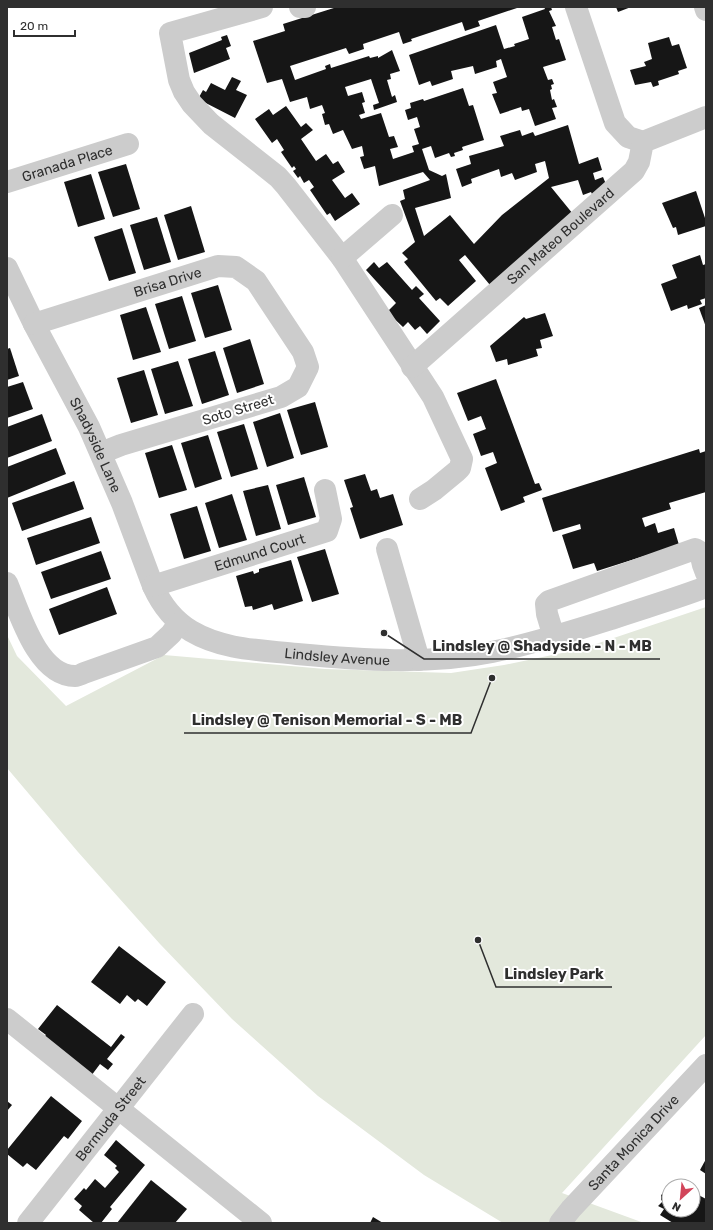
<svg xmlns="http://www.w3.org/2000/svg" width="713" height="1230" font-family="Rubik,sans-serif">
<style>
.green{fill:#e3e8dc}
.building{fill:#161616}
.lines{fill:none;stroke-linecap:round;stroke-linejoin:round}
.minor{stroke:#ccc;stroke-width:22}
.labels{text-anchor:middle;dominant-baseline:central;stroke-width:4;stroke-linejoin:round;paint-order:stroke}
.street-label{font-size:14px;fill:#2f2f2f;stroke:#fff}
.leader{fill:none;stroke:#2f2f2f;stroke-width:1.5}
.callout-dot{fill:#2f2f2f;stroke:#fff;stroke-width:1.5}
.callout-label{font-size:15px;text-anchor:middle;font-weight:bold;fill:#2f2f2f;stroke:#fff;stroke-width:4;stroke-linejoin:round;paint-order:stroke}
</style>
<rect width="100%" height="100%" fill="#fff"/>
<polygon class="green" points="706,607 706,1035 562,1193 644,1223 503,1223 424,1175 318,1096 232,1019 160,944 78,852 7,768 7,635 17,656 66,706 164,655 325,669 451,673 504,665 581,649"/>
<g class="building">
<polygon points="337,7 520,7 478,21 480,26 465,31 462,22 411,39 412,41 403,44 399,32 363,44 364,49 349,54 346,48 290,66 295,80 326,69 325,66 330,64 331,68 369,56 370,58 378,56 378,58 392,50 400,71 390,74 391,79 387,80 392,97 395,95 397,102 374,110 373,105 379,103 371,79 345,87 348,96 362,92 365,102 362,103 365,113 359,115 361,119 381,113 389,137 394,136 398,147 390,149 393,159 414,152 412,146 419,144 414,129 420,127 417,117 408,120 405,110 411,108 410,103 423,99 424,101 463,88 469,106 473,105 484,140 462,147 463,150 454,153 455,156 451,157 449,153 435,158 431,146 422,149 429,170 442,176 446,174 451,198 415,208 424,236 450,215 474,244 502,215 549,178 545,161 535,164 537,172 515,180 512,173 501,177 499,169 471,179 472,183 462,187 456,169 471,164 469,156 504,146 500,136 520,130 522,136 533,132 535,136 568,125 579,164 598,157 602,170 593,173 595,180 603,177 608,189 592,194 591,192 583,195 578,180 551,187 573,214 490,285 465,255 459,260 476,281 448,306 440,298 436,301 404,262 408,259 402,253 415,242 400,201 405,199 403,190 430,180 423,172 379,186 375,166 364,169 360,157 364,156 362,146 352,149 343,130 333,134 329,124 325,125 322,114 325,113 322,105 310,109 307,97 290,102 282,79 267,83 253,41 285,31 283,24"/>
<polygon points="544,7 551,7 552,10 549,11 556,26 552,27 556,40 559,39 566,60 543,67 548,80 552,79 554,84 551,85 552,89 550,90 552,100 554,99 557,107 552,108 556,119 535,126 529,109 522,111 521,107 500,114 492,94 497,93 493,82 507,77 501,59 496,61 497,67 475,74 473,66 451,71 453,79 432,86 430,81 419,85 409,55 496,25 504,49 515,46 514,44 529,39 522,17 545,9"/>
<polygon points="616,7 631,7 618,12"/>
<polygon points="227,35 231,46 226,48 230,59 194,73 189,53 222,40 221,37"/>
<polygon points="669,37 672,46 679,44 687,68 678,71 679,74 658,81 659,85 653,87 651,82 635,85 630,70 646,66 644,62 652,59 648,43"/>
<polygon points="232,77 241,81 236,90 247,95 235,118 198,99 203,90 206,92 211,83 225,90"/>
<polygon points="286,106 301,127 306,123 313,130 301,139 316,161 326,154 333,164 338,161 345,172 332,180 345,198 352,193 360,204 335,221 330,213 327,215 310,190 314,187 309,180 304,183 300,176 298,178 293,171 296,169 294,166 292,168 281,152 284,150 277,139 272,143 255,119 269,109 273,115"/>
<polygon points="126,164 140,209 113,217 98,172"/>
<polygon points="91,174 105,219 78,227 64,182"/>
<polygon points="696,191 706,221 706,226 678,235 676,227 673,228 662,203"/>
<polygon points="191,206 205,252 178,260 164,215"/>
<polygon points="157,217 171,262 144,270 130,225"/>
<polygon points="122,228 136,273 109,281 94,237"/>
<polygon points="700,255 703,265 706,264 706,298 700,300 702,304 688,309 687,305 671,311 661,284 677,278 672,265"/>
<polygon points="374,262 379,268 387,262 412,290 416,286 424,294 419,298 440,321 427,334 420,326 415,330 408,322 403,327 387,312 396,303 366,270"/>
<polygon points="218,285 232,330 205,338 191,293"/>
<polygon points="182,296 196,341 169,349 155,304"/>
<polygon points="706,305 706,327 699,308"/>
<polygon points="146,307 161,352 133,360 120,315"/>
<polygon points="545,313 553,336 540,340 542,348 536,349 538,356 508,365 507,359 496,362 490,346 524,317 526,319"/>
<polygon points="250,339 264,384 237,393 223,348"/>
<polygon points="10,348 19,376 7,380 7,349"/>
<polygon points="215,351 229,395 202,404 188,359"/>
<polygon points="178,361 193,406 165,414 151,369"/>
<polygon points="144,370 158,415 131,423 117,378"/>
<polygon points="496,379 535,484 539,483 542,490 523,497 525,502 501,511 485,468 497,463 493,452 481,456 473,434 486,429 481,416 468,421 457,393"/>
<polygon points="23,382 33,409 7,418 7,387"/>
<polygon points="315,402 328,447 301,455 287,410"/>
<polygon points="280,413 294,458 267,467 253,422"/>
<polygon points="42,414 52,441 7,458 7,427"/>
<polygon points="244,424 258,469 231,477 217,432"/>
<polygon points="208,435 222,479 195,488 181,443"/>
<polygon points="172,445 187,490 159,498 145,453"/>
<polygon points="56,448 66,474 7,498 7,467"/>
<polygon points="699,449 700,453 706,451 706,492 669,503 671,509 642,518 645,527 655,523 658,533 674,528 679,545 597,571 594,563 573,569 562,535 581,529 580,524 553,532 542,498"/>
<polygon points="365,474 371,491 377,489 380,498 393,494 403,525 360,539 350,508 353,507 344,480"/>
<polygon points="304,477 316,517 288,525 276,485"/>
<polygon points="74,481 84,509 22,531 12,503"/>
<polygon points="268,485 281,529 256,536 243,491"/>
<polygon points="232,494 247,540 219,548 205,503"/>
<polygon points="197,506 211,551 184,559 170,514"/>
<polygon points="91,517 100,543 36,565 27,538"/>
<polygon points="325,549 339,594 312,602 297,557"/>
<polygon points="101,551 111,579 51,599 41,572"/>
<polygon points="291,560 303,601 274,610 272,604 253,610 252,606 245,607 236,576 253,571 254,574 259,572 259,569"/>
<polygon points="107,587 117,614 59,635 49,609"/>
<polygon points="119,946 166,982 147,1006 138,999 135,1002 127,995 120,1004 91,982"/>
<polygon points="57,1005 111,1047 121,1034 125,1037 107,1059 113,1064 108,1070 100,1064 91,1076 43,1038 46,1035 38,1029"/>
<polygon points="51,1096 82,1121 68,1139 64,1136 36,1170 27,1163 23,1167 7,1154 7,1150"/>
<polygon points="7,1101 12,1105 7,1111"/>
<polygon points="116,1140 145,1165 110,1207 112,1209 101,1223 94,1223 79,1210 82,1206 74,1199 84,1188 86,1190 95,1179 105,1188 119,1172 115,1168 117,1166 104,1155"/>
<polygon points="706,1159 706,1174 700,1170"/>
<polygon points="151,1180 187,1209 175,1223 117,1223"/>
<polygon points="675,1182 682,1186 669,1186"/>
<polygon points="668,1189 669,1189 669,1210 693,1210 693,1192 706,1199 705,1209 706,1209 706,1223 673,1223 660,1215 664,1209 658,1206 663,1201 661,1200 661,1195 665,1192 668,1193"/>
<polygon points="373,1217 383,1223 370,1223"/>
</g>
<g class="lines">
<g class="minor">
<polyline points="262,7 170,33 179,80 184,92 192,104 211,124 278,177 286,186 342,258 433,397 462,459 460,468 457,471 434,490 420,499"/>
<polyline points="300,7 305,7"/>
<polyline points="576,7 615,123 628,137 643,142"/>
<polyline points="705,7 706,10"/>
<path id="s1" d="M7,182l121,-38"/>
<polyline points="342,258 392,215"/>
<path id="s2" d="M7,268l27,56 55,103 33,76 31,83c9,20 20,34 38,45 32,19 70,19 106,23 64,6 131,11 195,-2 41,-8 80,-21 119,-33 32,-11 64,-20 95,-32"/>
<path id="s3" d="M34,324l184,-58 18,1 20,14 47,71 5,15 -10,20 -17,10 -160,48 -20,8"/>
<path id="s4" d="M412,367l222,-196 5,-9 4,-20 63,-25"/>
<polyline points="387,549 419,660"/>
<path d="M7,583c12,28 30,93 68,93 3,0 7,-2 9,-3l73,-26 14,-13 8,-11"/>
<path id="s5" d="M153,586l174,-55 4,-12 -6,-29"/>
<polyline points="554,637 547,614 546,604 549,601 695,549 700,552 703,565 706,573"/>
<polyline points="7,1019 261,1223"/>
<path id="s6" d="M28,1223l165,-209"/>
<path id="s7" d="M560,1223l11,-14 135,-144"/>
</g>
</g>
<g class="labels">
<g class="street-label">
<text stroke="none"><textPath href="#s1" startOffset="63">Granada Place</textPath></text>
<text stroke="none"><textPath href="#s4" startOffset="198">San Mateo Boulevard</textPath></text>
<text stroke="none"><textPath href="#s3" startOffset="140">Brisa Drive</textPath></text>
<text transform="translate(238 410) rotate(-17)">Soto Street</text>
<text stroke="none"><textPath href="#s2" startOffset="198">Shadyside Lane</textPath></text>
<text stroke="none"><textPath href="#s5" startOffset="112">Edmund Court</textPath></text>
<text stroke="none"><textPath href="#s2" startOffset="560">Lindsley Avenue</textPath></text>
<text stroke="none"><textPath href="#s6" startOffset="133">Bermuda Street</textPath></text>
<text stroke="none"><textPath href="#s7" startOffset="109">Santa Monica Drive</textPath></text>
</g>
</g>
<path class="leader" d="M384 633L424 659H660M492 678L471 733H184M478 940L496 987H612"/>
<g class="callout-dot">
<circle cx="384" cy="633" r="4"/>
<circle cx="492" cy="678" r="4"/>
<circle cx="478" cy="940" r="4"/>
</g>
<g class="callout-label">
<text x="542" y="651">Lindsley @ Shadyside - N - MB</text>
<text x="327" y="725">Lindsley @ Tenison Memorial - S - MB</text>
<text x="554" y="979">Lindsley Park</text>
</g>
<rect width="713" height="1230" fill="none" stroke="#2f2f2f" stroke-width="16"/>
<g transform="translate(681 1198) rotate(207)"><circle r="19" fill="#ffffff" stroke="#acacac"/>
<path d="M0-3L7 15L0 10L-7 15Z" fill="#d2455a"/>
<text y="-6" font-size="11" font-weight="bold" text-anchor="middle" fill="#2f2f2f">N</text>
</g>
<path d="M14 30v6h61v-6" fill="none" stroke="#2f2f2f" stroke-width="2"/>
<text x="20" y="30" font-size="12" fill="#2f2f2f" stroke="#ffffff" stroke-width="3" paint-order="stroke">20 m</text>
</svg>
